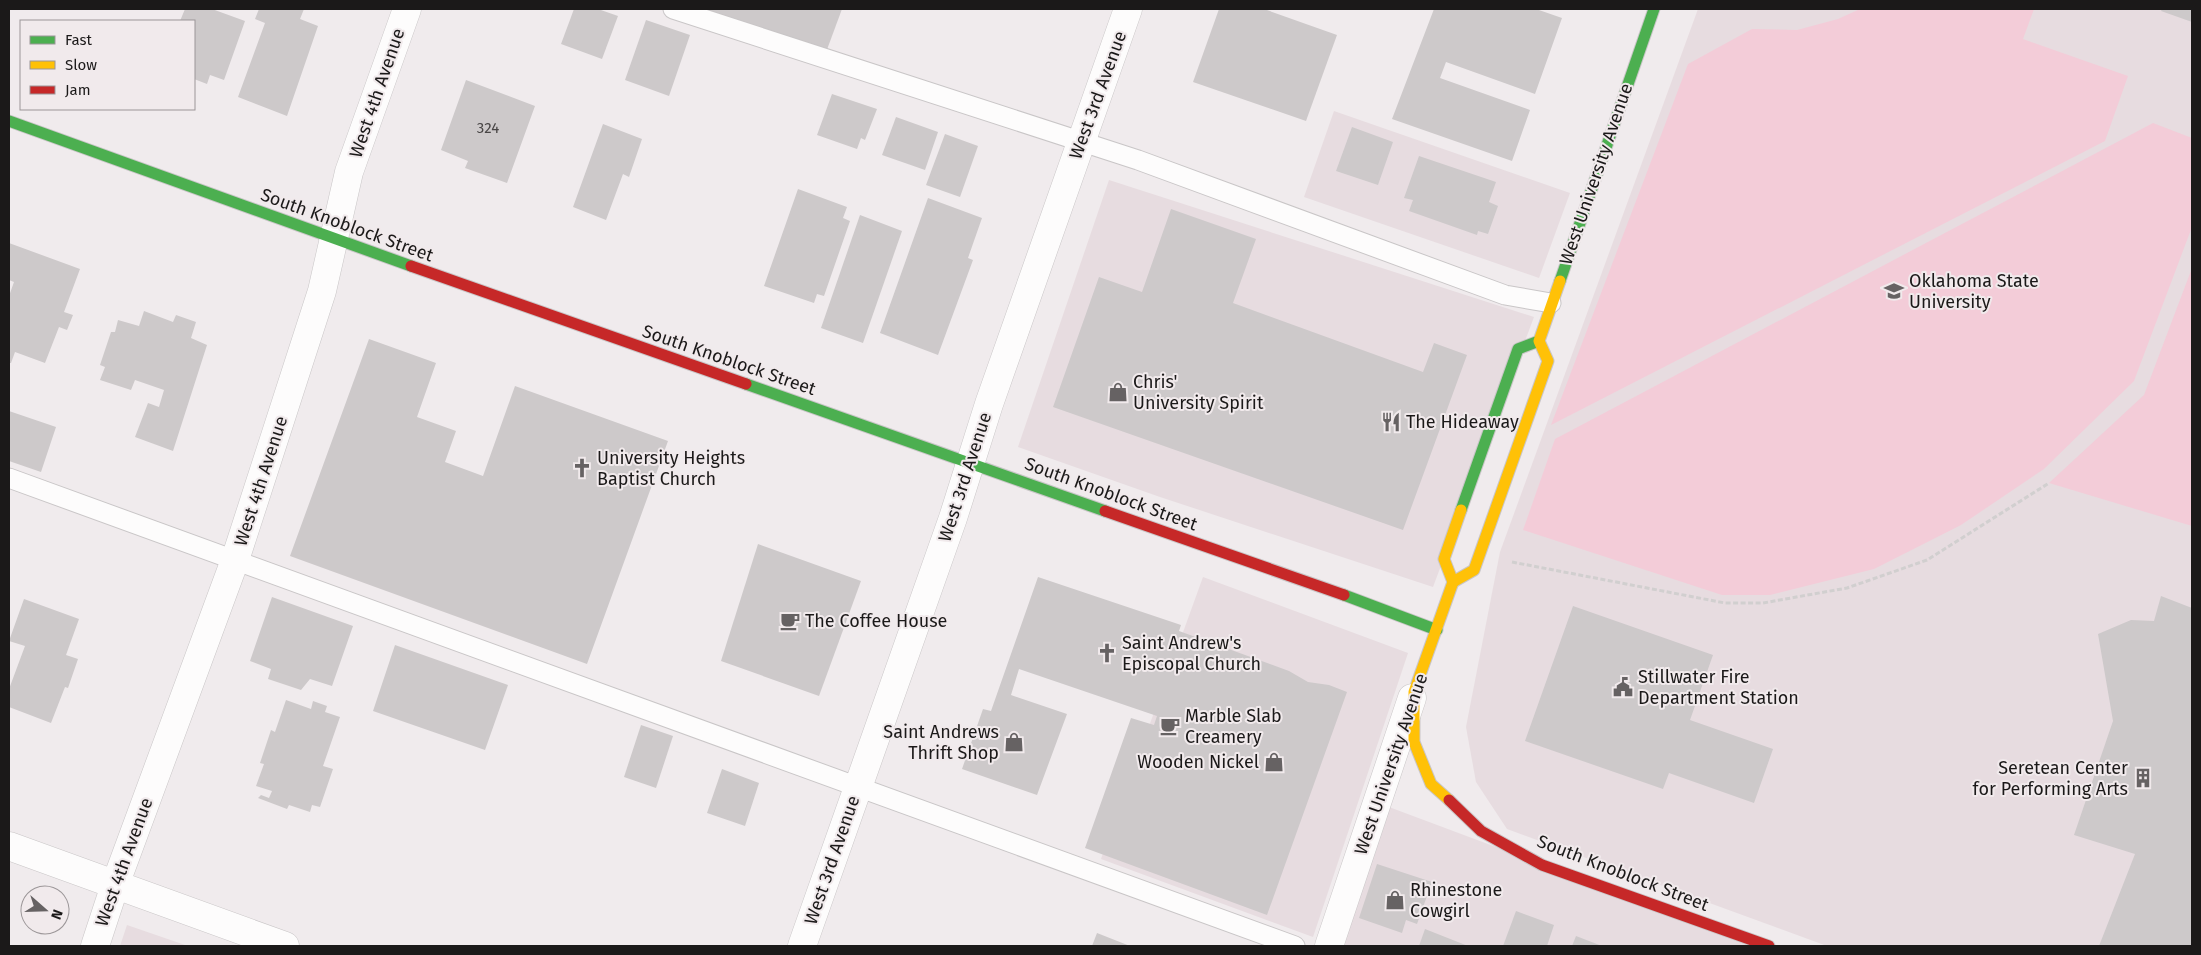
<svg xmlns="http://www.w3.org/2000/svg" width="2201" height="955" font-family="'Fira Sans',sans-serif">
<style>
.built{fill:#e7dce0}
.green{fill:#f3ccd8}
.building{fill:#cdc9ca}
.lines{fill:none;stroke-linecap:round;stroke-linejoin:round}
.lane-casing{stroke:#c9c6c7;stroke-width:21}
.street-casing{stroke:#c9c6c7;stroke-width:29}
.fast-casing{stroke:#c9c6c7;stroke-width:13}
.slow-casing{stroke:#c9c6c7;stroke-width:13}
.jam-casing{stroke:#c9c6c7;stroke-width:13}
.path{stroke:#d1cfcf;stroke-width:3;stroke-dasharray:5 2.5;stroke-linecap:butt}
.lane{stroke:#fdfcfc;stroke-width:19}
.street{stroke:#fdfcfc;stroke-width:28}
.fast{stroke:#4caf50;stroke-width:11}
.slow{stroke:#ffc107;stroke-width:11}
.jam{stroke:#c62828;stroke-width:11}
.labels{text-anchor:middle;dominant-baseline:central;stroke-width:4;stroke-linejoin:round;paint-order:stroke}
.number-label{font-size:15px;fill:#484545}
.street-label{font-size:18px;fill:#1b1919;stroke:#f1eaec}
.poi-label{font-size:18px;fill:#1b1919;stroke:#f1eaec;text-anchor:start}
</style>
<rect width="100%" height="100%" fill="#f0ebed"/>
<g class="built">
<polygon points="1698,9 2192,9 2192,946 1827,946 1507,829 1476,782 1466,727 1500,552"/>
<polygon points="1334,111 1570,193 1539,278 1304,197"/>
<polygon points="1109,180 1534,317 1433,587 1160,497 1018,447"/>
<polygon points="1203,577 1408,653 1313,937 1101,859"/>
<polygon points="1389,807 1598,885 1767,946 1338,946"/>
<polygon points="127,925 188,946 120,946"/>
</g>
<g class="green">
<polygon points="1860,9 2034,9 2023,39 2128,76 2105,141 1551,425 1688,64 1752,29 1797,30 1838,19"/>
<polygon points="2153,123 2192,138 2192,227 2134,381 2044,469 1961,525 1874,569 1770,595 1722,595 1523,530 1555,439"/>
<polygon points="2192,268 2192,526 2049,483 2144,395"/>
</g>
<g class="building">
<polygon points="185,9 212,9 245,21 224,80 210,75 207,84 194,79 194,21 180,21"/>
<polygon points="259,9 304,9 300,19 318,26 287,116 238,97 265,23 255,19"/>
<polygon points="574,9 598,9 618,16 602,59 561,44"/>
<polygon points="697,9 842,9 825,55"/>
<polygon points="1219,9 1264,9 1337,35 1306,121 1193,82"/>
<polygon points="1434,9 1536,9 1562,18 1535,94 1446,62 1440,78 1530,110 1512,161 1392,119"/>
<polygon points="2162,9 2192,9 2192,22 2161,11"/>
<polygon points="646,20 690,35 669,96 625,80"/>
<polygon points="466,80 535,106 507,183 465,168 468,161 441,150"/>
<polygon points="832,94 877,109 865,140 861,138 857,149 817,135"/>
<polygon points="896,117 938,132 925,170 882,155"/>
<polygon points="603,124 642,139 629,177 623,174 606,220 573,207"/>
<polygon points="1352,127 1393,142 1378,185 1336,171"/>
<polygon points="945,134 978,146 960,197 926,185"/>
<polygon points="1419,156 1496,182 1489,202 1498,206 1488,234 1478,231 1477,235 1409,211 1413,200 1404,198"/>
<polygon points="798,189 847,207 843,218 850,221 824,296 817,294 814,303 764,286"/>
<polygon points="928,198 982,218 968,258 973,260 938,355 880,333"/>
<polygon points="1171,209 1256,239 1233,303 1423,372 1434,343 1467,355 1403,530 1053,407 1099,277 1142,292"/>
<polygon points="860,215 902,231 863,343 821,328"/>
<polygon points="9,243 80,269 64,312 73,315 67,330 59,327 45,363 15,352 11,363 9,363 9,296 14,282 9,280"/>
<polygon points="144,311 173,322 176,315 196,322 191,338 207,345 173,451 135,437 148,403 159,407 164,390 135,380 131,390 100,380 105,367 100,365 111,332 115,332 118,320 139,326"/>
<polygon points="369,339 436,363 417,417 456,431 445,462 483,476 515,386 668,441 587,664 290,556"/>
<polygon points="9,411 56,427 41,472 9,461"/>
<polygon points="758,544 861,581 819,696 721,661"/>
<polygon points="1038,577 1181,625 1179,631 1289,671 1308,682 1329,685 1347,692 1267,915 1085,848 1131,718 1154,725 1157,716 1019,669 1011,695 1067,714 1037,795 962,769 983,709 991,711"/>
<polygon points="2161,596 2192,608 2192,946 2099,946 2135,854 2074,835 2113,721 2098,634 2131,620 2154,621"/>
<polygon points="272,597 353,626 332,686 310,679 301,690 268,679 271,669 250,661"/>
<polygon points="24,599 79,619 66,655 78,659 68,688 65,687 51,723 9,707 9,689 25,646 9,641"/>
<polygon points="1573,606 1713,655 1690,720 1773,749 1754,803 1669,773 1663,789 1525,741"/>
<polygon points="395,645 508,685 485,750 373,711"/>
<polygon points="286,700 311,709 313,701 327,706 325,712 340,717 323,766 333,769 320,807 312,805 310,812 289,805 287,809 258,798 261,795 269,798 272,791 256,786 264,764 260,763 271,730 275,732"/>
<polygon points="641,725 673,736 656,788 624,777"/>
<polygon points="722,769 759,783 745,826 707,813"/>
<polygon points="1377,864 1432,882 1417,924 1406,920 1402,933 1359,918"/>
<polygon points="1516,911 1554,925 1547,946 1503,946"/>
<polygon points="1425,929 1468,946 1419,946"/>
<polygon points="1097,933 1130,946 1092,946"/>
<polygon points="1576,936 1602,946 1572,946"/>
</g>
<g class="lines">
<defs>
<g id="lane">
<polyline points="673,9 1138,160 1505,295 1551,303"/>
<polyline points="9,478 1295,946"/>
</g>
<g id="street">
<polyline points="9,846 285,946"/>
<polyline points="95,946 115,885 235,560 322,291 349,172 407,9"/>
<polyline points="802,946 953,518 989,404 1128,9"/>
<polyline points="1329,946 1412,698"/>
</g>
<g id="fast">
<polyline points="9,121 411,266"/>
<polyline points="1560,281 1654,9"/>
<polyline points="746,384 1105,511"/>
<polyline points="1461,510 1518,349 1539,341"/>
<polyline points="1344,595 1437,630"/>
</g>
<g id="slow">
<polyline points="1453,582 1474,570 1548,361 1539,341 1560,281"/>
<polyline points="1449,800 1431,784 1414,742 1414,692 1453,582 1444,559 1461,510"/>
</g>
<g id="jam">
<polyline points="411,266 746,384"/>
<polyline points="1105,511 1344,595"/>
<polyline points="1449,800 1481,831 1542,865 1769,946"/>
</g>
</defs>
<use href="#lane" class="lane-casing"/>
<use href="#street" class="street-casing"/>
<use href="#fast" class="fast-casing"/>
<use href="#slow" class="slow-casing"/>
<use href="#jam" class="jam-casing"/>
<polyline class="path" points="1512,562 1725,603 1763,603 1847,588 1927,560 2049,483"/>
<use href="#lane" class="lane"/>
<use href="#street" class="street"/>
<use href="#fast" class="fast"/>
<use href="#slow" class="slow"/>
<use href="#jam" class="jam"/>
</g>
<defs>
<symbol id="university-bare" viewBox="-9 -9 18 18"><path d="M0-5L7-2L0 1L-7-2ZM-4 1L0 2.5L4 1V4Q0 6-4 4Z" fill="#666263" stroke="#f1eaec" stroke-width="2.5" paint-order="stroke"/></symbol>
<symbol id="shop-bare" viewBox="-9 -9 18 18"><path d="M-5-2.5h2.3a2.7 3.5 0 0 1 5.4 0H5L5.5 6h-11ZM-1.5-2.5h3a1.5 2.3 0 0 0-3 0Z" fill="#666263" stroke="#f1eaec" stroke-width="2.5" paint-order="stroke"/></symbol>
<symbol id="restaurant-bare" viewBox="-9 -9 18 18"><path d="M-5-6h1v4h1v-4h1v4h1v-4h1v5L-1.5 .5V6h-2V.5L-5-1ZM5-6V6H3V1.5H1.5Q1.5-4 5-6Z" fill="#666263" stroke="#f1eaec" stroke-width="2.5" paint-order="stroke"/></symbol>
<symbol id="church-bare" viewBox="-9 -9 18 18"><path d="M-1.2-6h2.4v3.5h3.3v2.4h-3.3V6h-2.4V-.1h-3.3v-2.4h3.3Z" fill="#666263" stroke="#f1eaec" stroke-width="2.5" paint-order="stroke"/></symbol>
<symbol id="cafe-bare" viewBox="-9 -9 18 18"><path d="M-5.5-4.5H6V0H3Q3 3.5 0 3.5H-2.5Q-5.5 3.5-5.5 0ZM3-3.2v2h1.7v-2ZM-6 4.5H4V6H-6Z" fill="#666263" stroke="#f1eaec" stroke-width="2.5" paint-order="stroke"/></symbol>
<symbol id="civic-bare" viewBox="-9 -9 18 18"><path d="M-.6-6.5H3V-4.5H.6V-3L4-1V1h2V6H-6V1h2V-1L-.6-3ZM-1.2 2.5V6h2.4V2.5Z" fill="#666263" stroke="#f1eaec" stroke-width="2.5" paint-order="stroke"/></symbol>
<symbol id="building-bare" viewBox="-9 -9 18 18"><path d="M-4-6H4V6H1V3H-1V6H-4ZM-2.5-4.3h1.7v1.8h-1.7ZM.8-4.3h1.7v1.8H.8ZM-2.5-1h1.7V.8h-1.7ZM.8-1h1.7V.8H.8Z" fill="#666263" stroke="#f1eaec" stroke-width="2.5" paint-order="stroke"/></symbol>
</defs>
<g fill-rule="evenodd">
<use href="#university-bare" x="1880" y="277" width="28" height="28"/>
<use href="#shop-bare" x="1104" y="378" width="28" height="28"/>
<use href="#restaurant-bare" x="1377" y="408" width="28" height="28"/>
<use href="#church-bare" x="568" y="454" width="28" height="28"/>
<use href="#cafe-bare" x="776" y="607" width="28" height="28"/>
<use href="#church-bare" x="1093" y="639" width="28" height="28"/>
<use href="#civic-bare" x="1609" y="673" width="28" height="28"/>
<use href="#cafe-bare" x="1156" y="712" width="28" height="28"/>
<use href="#shop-bare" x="1000" y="728" width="28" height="28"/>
<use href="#shop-bare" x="1260" y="748" width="28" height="28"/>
<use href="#building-bare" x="2129" y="764" width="28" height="28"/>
<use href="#shop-bare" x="1381" y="886" width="28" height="28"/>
</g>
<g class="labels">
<g class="number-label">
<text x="488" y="128">324</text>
</g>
<g class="street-label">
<text transform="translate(377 93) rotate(-71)">West 4th Avenue</text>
<text transform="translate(1098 95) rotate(-70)">West 3rd Avenue</text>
<text transform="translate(1596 174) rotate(-71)">West University Avenue</text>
<text transform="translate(347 225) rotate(20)">South Knoblock Street</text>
<text transform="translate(729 360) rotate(19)">South Knoblock Street</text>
<text transform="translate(965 477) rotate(-72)">West 3rd Avenue</text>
<text transform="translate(261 481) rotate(-72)">West 4th Avenue</text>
<text transform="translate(1111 494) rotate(20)">South Knoblock Street</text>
<text transform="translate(1391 764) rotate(-71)">West University Avenue</text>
<text transform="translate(832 860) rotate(-71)">West 3rd Avenue</text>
<text transform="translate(124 862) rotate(-70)">West 4th Avenue</text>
<text transform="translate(1623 873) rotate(21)">South Knoblock Street</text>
</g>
<g class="poi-label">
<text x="1909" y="281">Oklahoma State<tspan x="1909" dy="21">University</tspan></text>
<text x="1133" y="382">Chris'<tspan x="1133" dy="21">University Spirit</tspan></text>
<text x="1406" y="422">The Hideaway</text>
<text x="597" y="458">University Heights<tspan x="597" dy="21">Baptist Church</tspan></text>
<text x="805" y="621">The Coffee House</text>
<text x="1122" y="643">Saint Andrew's<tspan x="1122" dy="21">Episcopal Church</tspan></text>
<text x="1638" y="677">Stillwater Fire<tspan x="1638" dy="21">Department Station</tspan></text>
<text x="1185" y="716">Marble Slab<tspan x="1185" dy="21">Creamery</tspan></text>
<text x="999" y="732" text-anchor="end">Saint Andrews<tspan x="999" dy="21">Thrift Shop</tspan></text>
<text x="1259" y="762" text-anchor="end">Wooden Nickel</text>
<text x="2128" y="768" text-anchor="end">Seretean Center<tspan x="2128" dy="21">for Performing Arts</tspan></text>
<text x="1410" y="890">Rhinestone<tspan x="1410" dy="21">Cowgirl</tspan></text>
</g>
</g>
<rect width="2201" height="955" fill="none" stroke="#1b1919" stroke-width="20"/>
<rect x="20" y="20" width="175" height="90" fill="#f1eaec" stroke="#9b9698"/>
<rect x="30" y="36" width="25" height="8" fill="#4caf50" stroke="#9b9698"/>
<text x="65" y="45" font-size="15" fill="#1b1919">Fast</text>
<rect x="30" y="61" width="25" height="8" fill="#ffc107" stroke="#9b9698"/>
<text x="65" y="70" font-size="15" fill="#1b1919">Slow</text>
<rect x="30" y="86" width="25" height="8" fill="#c62828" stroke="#9b9698"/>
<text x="65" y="95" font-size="15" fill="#1b1919">Jam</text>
<g transform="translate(45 910) rotate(110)"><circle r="24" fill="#f1eaec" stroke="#9b9698"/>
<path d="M0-4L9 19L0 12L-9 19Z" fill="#666263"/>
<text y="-8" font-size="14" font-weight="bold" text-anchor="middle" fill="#1b1919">N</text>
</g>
</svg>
